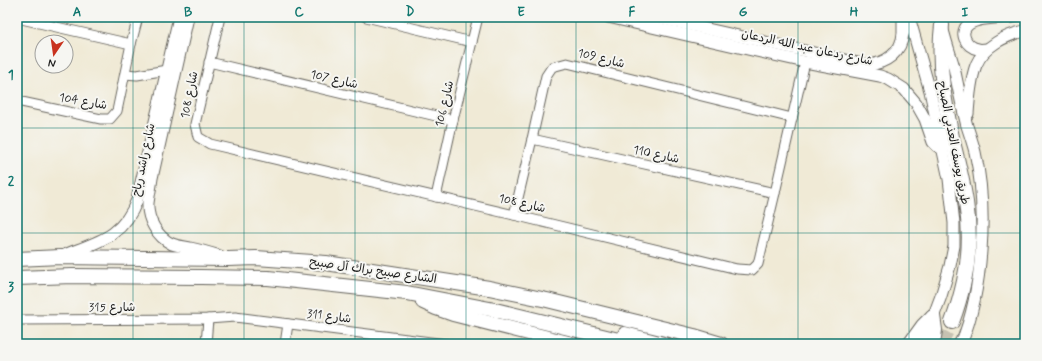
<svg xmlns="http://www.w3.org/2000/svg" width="1042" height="361" font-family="Mynerve,'Playpen Sans Arabic',sans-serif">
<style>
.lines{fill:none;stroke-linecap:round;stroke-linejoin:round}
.primary-tunnel{stroke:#c6c1b1;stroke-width:14;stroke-dasharray:14 7;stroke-linecap:butt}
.minor-casing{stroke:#66645d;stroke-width:11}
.tertiary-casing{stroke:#66645d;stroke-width:13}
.primary-casing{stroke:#66645d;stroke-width:16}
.minor{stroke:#fff;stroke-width:9}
.tertiary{stroke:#fff;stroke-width:11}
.primary{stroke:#fff;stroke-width:14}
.grid{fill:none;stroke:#0f766e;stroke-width:1;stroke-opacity:0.55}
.labels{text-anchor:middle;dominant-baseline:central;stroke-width:4;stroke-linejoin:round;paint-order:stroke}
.street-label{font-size:12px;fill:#1c1c1c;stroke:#f6f6f2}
.neatline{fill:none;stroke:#0f766e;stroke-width:1.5}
.grid-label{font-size:13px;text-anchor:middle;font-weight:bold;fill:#0f766e}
</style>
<rect width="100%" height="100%" fill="#f6f6f2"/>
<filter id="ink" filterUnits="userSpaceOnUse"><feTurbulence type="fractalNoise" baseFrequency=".025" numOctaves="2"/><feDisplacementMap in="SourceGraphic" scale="8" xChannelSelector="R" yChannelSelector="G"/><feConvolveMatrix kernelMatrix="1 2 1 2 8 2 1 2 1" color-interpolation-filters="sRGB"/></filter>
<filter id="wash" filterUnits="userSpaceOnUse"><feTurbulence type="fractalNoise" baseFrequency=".012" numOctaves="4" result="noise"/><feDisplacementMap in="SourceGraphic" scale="16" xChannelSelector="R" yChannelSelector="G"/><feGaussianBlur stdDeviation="0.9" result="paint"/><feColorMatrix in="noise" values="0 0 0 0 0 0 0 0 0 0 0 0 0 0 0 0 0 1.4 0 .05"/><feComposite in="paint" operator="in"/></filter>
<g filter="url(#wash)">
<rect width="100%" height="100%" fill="#f0ead6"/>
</g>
<g filter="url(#ink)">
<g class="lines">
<polyline class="primary-tunnel" points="940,344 952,322"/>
<defs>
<g id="minor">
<polyline points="220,17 195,124 198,137 210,144 514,215 737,269 752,270 758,264 775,193 805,62"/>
<polyline points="366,17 472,42"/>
<polyline points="17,18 131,44"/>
<polyline points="209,62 453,120"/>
<polyline points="125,74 137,75 167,70"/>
<polyline points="17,101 101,119 110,119 117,111 131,44 138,17"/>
<polyline points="532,139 775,193"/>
<polyline points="436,197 453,120 478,17"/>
<polyline points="514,215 532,139 546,76 552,67 567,63 792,118"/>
<polyline points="17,320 208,319 235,317 446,344"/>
<polyline points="206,344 208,319"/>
<polyline points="285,344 288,324"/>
</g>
<g id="tertiary">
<path d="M188,17l-36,161c-1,8 -3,17 -4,25 -1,16 9,34 24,41 6,2 12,3 18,4 10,2 20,5 30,8"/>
<polyline points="608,17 805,62 880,76 888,79 904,89 916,103 925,119 933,142 937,146 943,149"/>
<path d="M654,17l213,48c19,-1 35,-13 36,-32 0,-5 0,-11 0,-16"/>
<polyline points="909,17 930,91 949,179 954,223 954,246 950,266 941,296 923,344"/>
<path d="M940,17c3,17 9,33 14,50 4,20 8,40 13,59 3,9 6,18 8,26 13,56 8,139 -14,192"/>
<path d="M987,49c-3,0 -6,1 -9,0 -12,-2 -20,-17 -9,-25 10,-7 32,-6 44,-7"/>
<path d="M968,114c1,-15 3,-35 8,-49 8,-19 30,-30 49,-34"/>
<path d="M62,256c34,-14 61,-18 75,-56l42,-183"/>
</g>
<g id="primary">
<path d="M942,25c-5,40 3,78 11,117 5,20 10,40 13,60 4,26 4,53 -2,79 -3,14 -7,28 -12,41"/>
<polyline points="17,259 60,257 228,259 256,258 326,263 489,288 547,300 694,336 721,344"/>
<polyline points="17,278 72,276 201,277 268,278 324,284 407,293 495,310 635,344"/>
<polyline points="423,302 436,308 453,314 572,344"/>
<polyline points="625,334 663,344"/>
<polyline points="910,344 923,326 933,316"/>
<polyline points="933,344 935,330 933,316"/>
<polyline points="962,344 962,342"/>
</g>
</defs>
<use href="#minor" class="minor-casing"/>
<use href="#tertiary" class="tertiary-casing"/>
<use href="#primary" class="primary-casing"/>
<use href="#minor" class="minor"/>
<use href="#tertiary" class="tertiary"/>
<use href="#primary" class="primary"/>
</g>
</g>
<path class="grid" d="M133,17v327M244,17v327M355,17v327M466,17v327M576,17v327M687,17v327M798,17v327M909,17v327M17,128h1008M17,233h1008"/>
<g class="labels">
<g class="street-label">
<text transform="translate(807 48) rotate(12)">شارع ردعان عبد الله الردعان</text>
<text transform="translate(601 59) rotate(14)">شارع 109</text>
<text transform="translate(334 80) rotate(13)">شارع 107</text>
<text transform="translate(190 95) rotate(-79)">شارع 108</text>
<text transform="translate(83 102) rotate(10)">شارع 104</text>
<text transform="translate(445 104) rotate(-77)">شارع 106</text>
<text transform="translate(953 143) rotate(79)">طريق يوسف العذبي الصباح</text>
<text transform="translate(656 155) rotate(12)">شارع 110</text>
<text transform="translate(144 160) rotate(-78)">شارع راشد رباح</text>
<text transform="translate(522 204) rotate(13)">شارع 108</text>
<text transform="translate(373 271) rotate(8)">الشارع صبيح براك آل صبيح</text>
<text x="112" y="308">شارع 315</text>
<text transform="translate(329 317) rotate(7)">شارع 311</text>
</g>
</g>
<rect width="1042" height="361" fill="none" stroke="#f6f6f2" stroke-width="44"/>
<g transform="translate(54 54) rotate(193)"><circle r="19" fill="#f6f6f2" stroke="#9f9f9c"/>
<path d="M0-3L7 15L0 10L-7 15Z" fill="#c8321e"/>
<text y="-6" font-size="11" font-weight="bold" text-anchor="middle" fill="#1c1c1c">N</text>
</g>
<rect x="22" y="22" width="998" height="317" class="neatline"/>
<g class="grid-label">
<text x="77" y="16">A</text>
<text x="188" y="16">B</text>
<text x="299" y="16">C</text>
<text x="410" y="16">D</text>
<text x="521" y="16">E</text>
<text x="632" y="16">F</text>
<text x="743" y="16">G</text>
<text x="854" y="16">H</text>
<text x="965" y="16">I</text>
<text x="11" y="79">1</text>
<text x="11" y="185">2</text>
<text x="11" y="291">3</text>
</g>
</svg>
